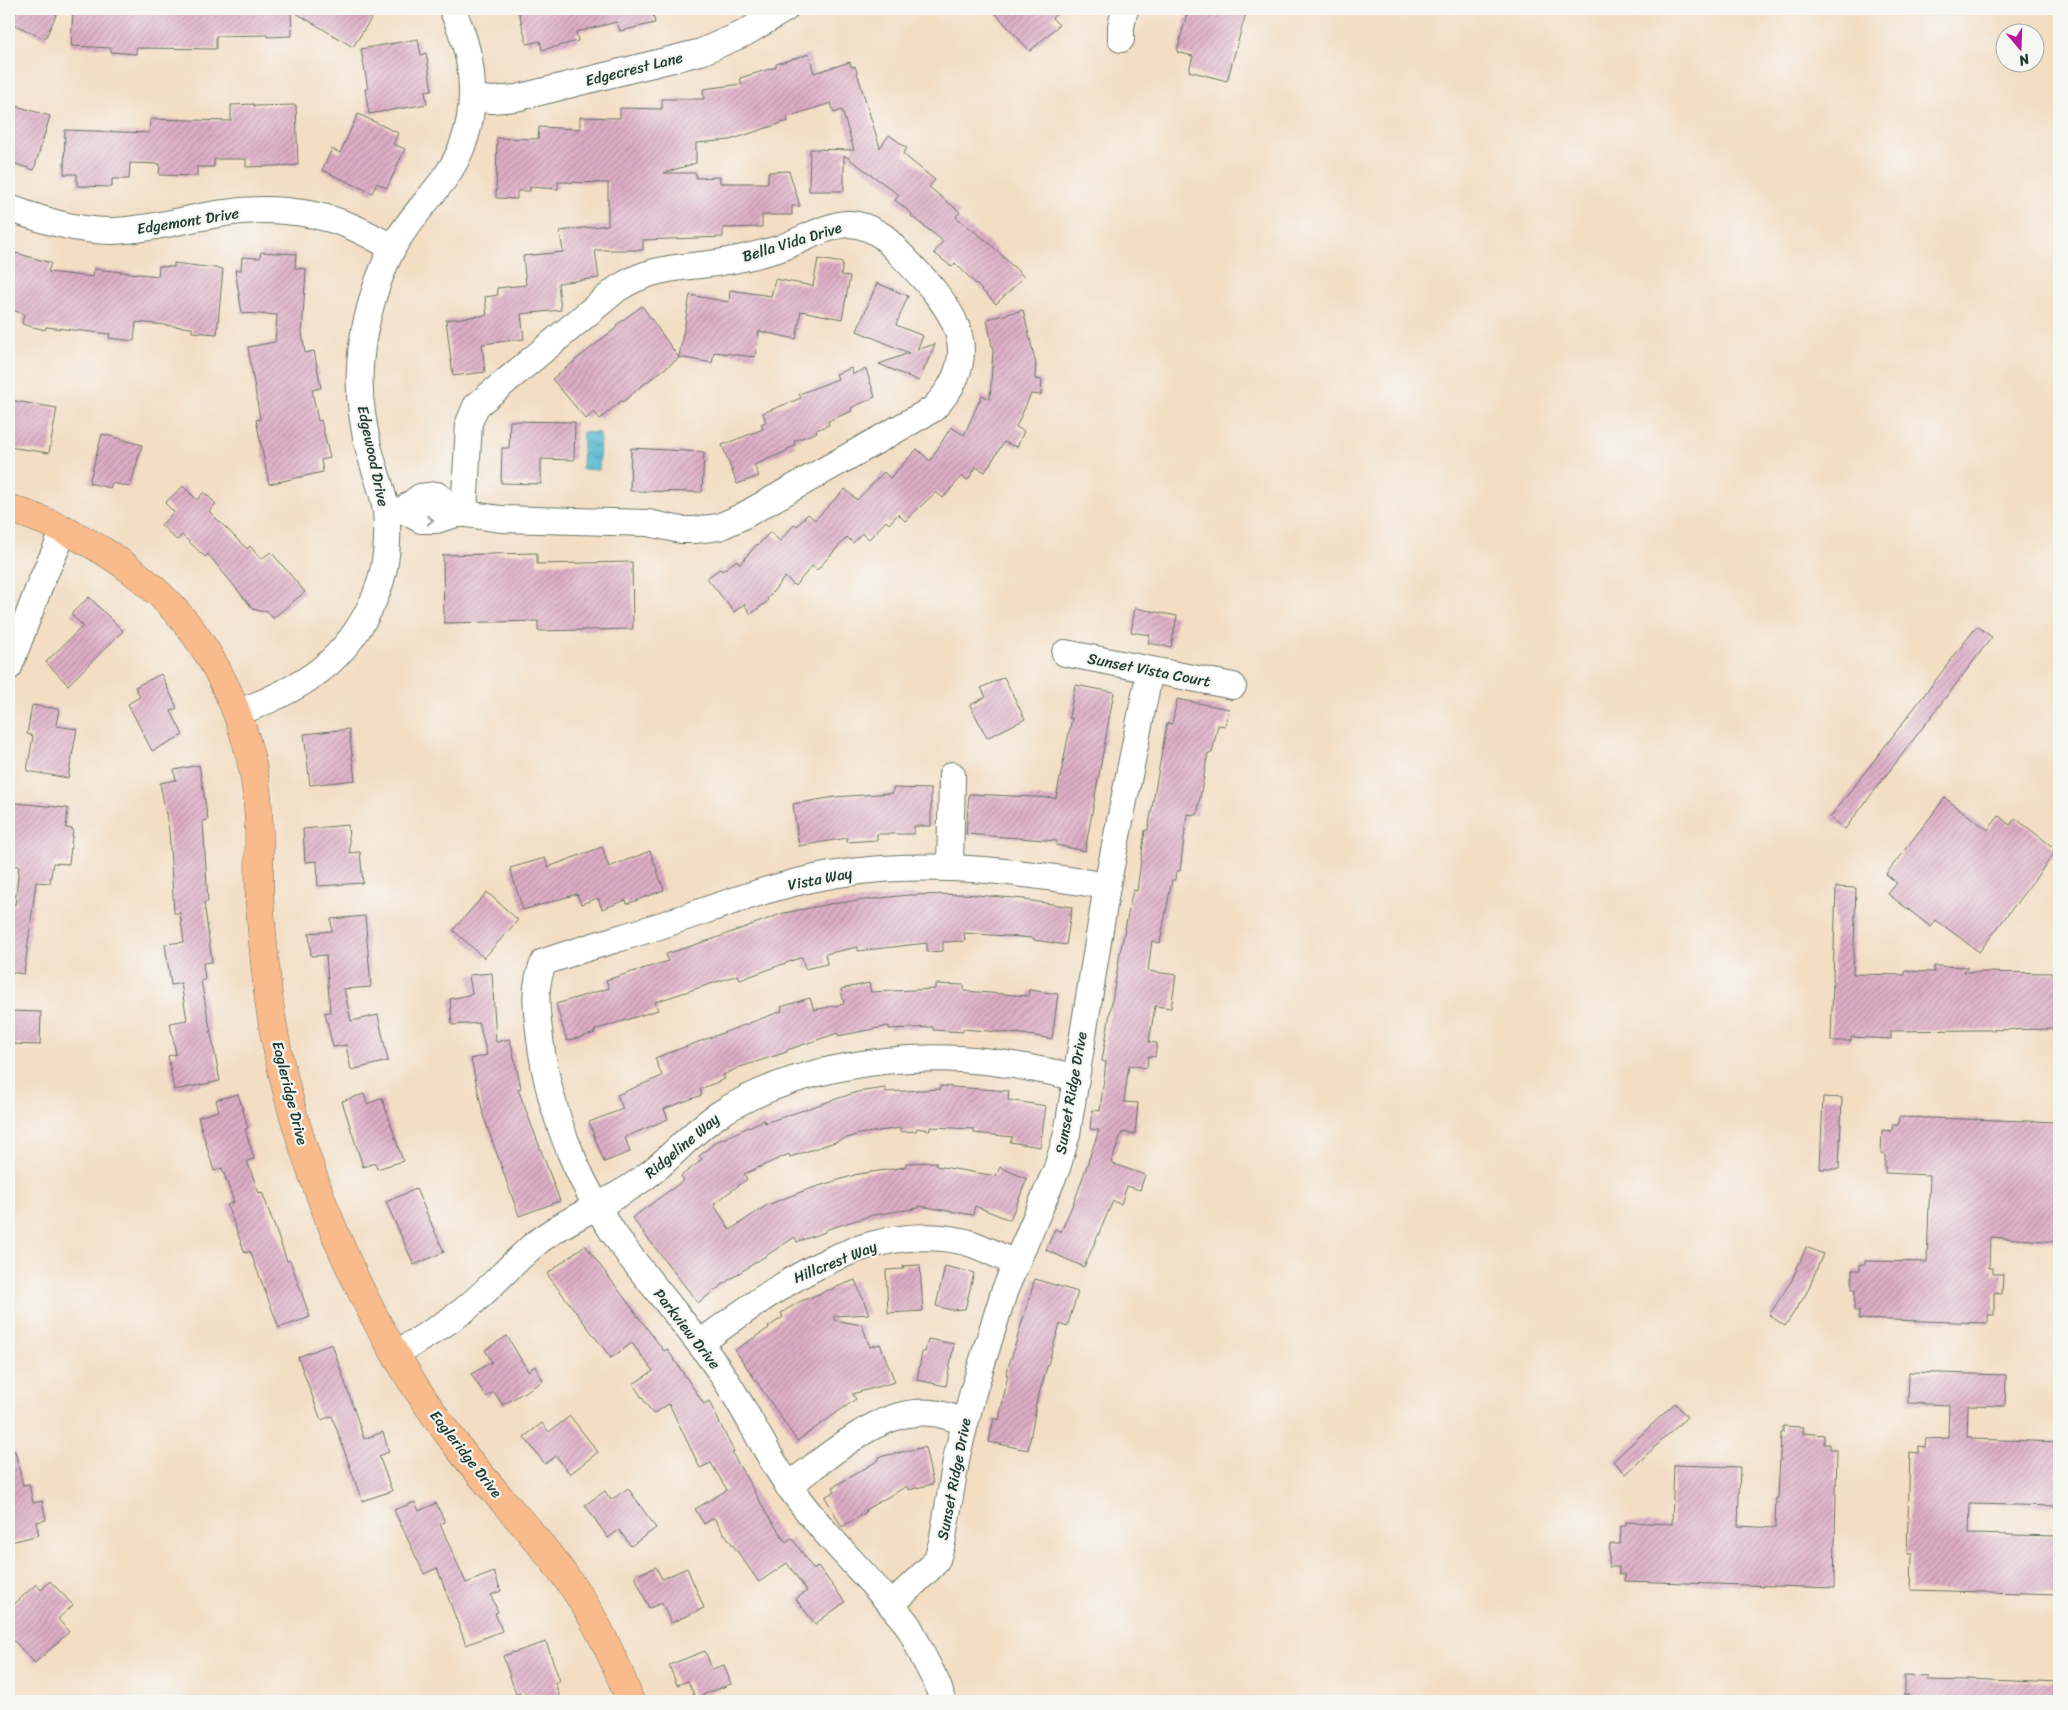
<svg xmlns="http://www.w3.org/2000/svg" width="2068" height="1710" font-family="Sriracha,sans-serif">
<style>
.water{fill:url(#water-waves);stroke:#3a7c83}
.building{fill:url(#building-hatch)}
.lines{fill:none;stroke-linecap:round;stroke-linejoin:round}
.minor-casing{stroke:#697566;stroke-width:28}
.major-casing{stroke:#697566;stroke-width:29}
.minor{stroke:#fff;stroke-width:26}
.major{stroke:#fabb8c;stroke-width:28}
.oneway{stroke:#8f9e9a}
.labels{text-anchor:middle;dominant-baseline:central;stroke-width:4.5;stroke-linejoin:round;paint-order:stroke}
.street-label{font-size:15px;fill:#1f3d34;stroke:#f6f6f2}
</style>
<defs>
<pattern id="water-waves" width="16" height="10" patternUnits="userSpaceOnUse" patternTransform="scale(1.25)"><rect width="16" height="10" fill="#54bad2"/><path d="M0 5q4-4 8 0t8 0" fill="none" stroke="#4598ab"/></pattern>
<pattern id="building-hatch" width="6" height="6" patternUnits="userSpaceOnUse" patternTransform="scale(1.25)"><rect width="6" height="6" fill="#deadc6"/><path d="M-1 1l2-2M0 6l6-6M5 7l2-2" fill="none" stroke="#b38ea2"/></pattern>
</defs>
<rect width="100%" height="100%" fill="#f6f6f2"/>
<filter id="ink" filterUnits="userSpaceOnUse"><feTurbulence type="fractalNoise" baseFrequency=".02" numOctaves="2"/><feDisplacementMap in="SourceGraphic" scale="10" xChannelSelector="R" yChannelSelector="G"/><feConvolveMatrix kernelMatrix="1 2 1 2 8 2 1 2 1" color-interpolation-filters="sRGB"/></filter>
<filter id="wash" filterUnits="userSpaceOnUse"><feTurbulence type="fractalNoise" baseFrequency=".0096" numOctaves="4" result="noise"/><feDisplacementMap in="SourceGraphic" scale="20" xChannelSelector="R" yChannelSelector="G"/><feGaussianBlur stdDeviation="1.12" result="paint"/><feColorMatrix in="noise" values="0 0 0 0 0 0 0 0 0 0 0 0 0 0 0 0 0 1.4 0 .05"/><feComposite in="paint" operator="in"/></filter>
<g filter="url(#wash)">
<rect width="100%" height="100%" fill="#f3ddc3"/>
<polygon class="water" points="583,432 600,433 599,470 582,469"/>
<g id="blocks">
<g class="building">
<polygon points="9,9 59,9 45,39 9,22"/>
<polygon points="73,9 377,9 353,47 291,10 292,36 267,37 267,35 216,36 216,49 136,48 136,54 111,52 111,48 71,46"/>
<polygon points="518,9 652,9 655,23 620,31 617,22 576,32 578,41 542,50 540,41 527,44"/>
<polygon points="991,9 1062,9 1052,18 1059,25 1030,51"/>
<polygon points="1188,9 1247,9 1227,81 1189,71 1193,56 1177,52"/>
<polygon points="418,39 421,55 426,53 432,90 425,91 427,104 369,114 365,89 368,89 361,49"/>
<polygon points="809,54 814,73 850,62 851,67 855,66 880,148 889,135 907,148 903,154 935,180 929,187 960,212 956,217 989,243 1024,277 996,304 955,263 952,267 934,253 943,241 911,216 912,214 895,200 899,195 844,155 844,191 809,191 810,149 854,150 842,110 834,113 831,103 787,117 788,121 730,140 696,143 696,163 664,173 696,173 696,178 720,177 720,183 768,183 768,172 789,171 800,206 792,206 792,215 762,215 762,227 723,228 723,237 643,240 643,250 595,250 599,278 558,283 561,310 521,314 524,339 482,344 485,372 453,376 446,320 487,315 485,297 498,295 497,288 526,285 523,256 563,252 560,231 608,225 608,183 558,182 558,189 530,187 530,191 517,191 517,199 496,198 497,138 538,139 539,127 580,129 580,117 620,118 620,108 662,109 662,99 704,99 703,89 742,84 740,78 776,67 776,64"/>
<polygon points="9,104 50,116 34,170 9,162"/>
<polygon points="254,104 254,106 296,105 298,165 246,167 246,159 214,159 214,167 197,167 197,176 159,175 160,164 130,163 129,179 112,179 112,187 77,186 77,174 64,174 65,130 149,133 150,119 231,121 231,105"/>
<polygon points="358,114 398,133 393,144 405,149 387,188 377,183 372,193 322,170 332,149 340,153"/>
<polygon points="261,252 296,254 295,268 306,269 302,333 305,353 314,351 321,388 312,390 318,421 321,420 330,458 321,460 323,472 269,484 256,420 260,419 248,347 275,342 277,315 242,313 235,270 241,270 242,257 260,258"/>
<polygon points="16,253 51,263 48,272 93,277 94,269 158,276 159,266 174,267 174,263 223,269 217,334 192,332 192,328 136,322 134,341 109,338 110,334 46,327 45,330 22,324 24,314 9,309 9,260 13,262"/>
<polygon points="818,259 843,263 841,275 850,277 842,319 801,311 796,339 759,331 755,357 714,352 712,363 679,357 690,295 729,302 730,290 771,296 775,279 813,286"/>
<polygon points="877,283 908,296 896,325 923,336 917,350 935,344 919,381 879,364 909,353 857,331"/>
<polygon points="642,306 679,358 640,387 623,402 622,400 600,419 594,412 586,419 552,379 617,327 616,325"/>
<polygon points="1023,310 1036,364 1035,379 1042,380 1041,395 1031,394 1016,427 1024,431 1017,447 1004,442 985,472 976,467 968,480 962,476 943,498 936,492 905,521 898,514 889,524 886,521 869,539 862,533 853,543 847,537 817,570 812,566 795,586 785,577 767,599 768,601 751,614 744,604 734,612 707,578 720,569 722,571 737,560 740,564 757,544 758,545 770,532 780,541 795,524 797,526 808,514 815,520 845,489 857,500 884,472 890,478 917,449 930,461 951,427 964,435 982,395 990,399 993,351 987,319"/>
<polygon points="851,368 853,374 866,369 875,397 851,408 852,411 828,421 829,425 816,430 817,432 794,441 795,446 787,449 787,451 754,465 759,476 737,484 722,445 763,429 761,424 766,422 763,413 801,398 799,394 838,379 836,374"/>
<polygon points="9,400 57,408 49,453 9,447"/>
<polygon points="510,421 575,422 574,460 541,459 541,484 501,483 502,448 509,448"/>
<polygon points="102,434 142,445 130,487 112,483 110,488 89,483"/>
<polygon points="631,448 704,452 702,492 630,491"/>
<polygon points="183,486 197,500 204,492 216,504 209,511 247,549 250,546 261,559 271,552 305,592 273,618 266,610 264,612 253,609 208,554 205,557 182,535 177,540 161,525 174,512 165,503"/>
<polygon points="537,553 537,564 632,562 633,629 538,631 538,621 444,623 443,555"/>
<polygon points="89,597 123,631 68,685 46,662 83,626 71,614"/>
<polygon points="1135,608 1177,616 1171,647 1148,643 1150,635 1131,632"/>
<polygon points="1977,626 1992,637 1845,829 1830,818"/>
<polygon points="161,674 177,708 171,711 183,735 152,751 128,704 140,697 135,687"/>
<polygon points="1004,677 1025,719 987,738 970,705 986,697 981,688"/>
<polygon points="1075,685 1114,692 1085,851 1056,845 1057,841 966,834 969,794 1056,798 1072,718 1069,718"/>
<polygon points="1177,699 1229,709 1225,726 1218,725 1212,753 1208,753 1197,815 1187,814 1180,871 1176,871 1175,880 1172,880 1160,943 1152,941 1148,971 1176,975 1171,1008 1155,1006 1149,1042 1157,1043 1155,1057 1148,1056 1147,1068 1129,1065 1124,1102 1138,1103 1135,1134 1122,1132 1111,1163 1145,1175 1140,1190 1127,1186 1121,1204 1113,1201 1084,1267 1046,1250 1055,1229 1061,1232 1077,1194 1099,1130 1090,1129 1092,1110 1100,1111 1106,1062 1102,1061 1120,953 1133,890 1137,891 1145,830 1148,830 1167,723 1172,724"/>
<polygon points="32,705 59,709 56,726 77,729 68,778 27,771 33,736 27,734"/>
<polygon points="349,729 355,780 310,785 304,734"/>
<polygon points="199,765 208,820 203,821 208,902 204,902 212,962 203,963 205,980 201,981 220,1081 174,1090 168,1056 176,1054 170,1023 187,1020 181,983 171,985 165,944 184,942 180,913 174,913 169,830 160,783 176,780 174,770"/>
<polygon points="893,788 931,789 931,826 914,826 914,834 877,834 877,840 847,842 847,838 799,846 793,804 835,797 893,793"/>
<polygon points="1945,798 1988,830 1999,816 2010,825 2015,818 2057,850 1979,952 1936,920 1931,927 1888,894 1897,883 1886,874"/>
<polygon points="15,803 68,808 66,828 73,829 69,864 53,863 50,883 36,882 24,974 9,972 9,904 15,905 19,866 9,865 9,835 11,835"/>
<polygon points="348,825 350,853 360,852 363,883 318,886 317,861 305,862 303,829"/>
<polygon points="602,847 609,867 650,851 664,890 627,904 626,900 602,909 598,898 581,904 577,894 523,910 510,868 545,858 548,867"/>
<polygon points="1836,887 1856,888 1853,974 1905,975 1905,971 1934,972 1934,966 1968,967 1964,972 2059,973 2059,1029 1891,1031 1891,1039 1851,1037 1851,1041 1831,1041"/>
<polygon points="487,892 518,920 484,958 453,930"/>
<polygon points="965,894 1025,899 1025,900 1072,907 1066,945 1034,940 1034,938 964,933 965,941 943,942 943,951 927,952 927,943 858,951 858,947 825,954 827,964 805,969 802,957 740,980 738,975 655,1002 658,1010 594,1030 595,1033 567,1041 556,1004 609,988 606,980 668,961 666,954 713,939 784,913 830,904 908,895"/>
<polygon points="365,916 371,987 344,989 351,1021 378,1015 388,1061 351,1070 346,1045 333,1047 325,1013 330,1012 326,955 311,956 309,933 332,931 331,919"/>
<polygon points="492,973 496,1042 510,1039 521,1088 518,1089 560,1201 519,1216 484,1118 471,1059 487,1055 479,1023 452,1025 450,999 472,994 469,975"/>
<polygon points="869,983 871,992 935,989 935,984 964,985 964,991 1028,996 1029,990 1058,994 1052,1039 1023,1034 963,1029 963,1032 933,1030 933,1027 889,1029 889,1026 838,1036 838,1033 787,1050 787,1052 740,1067 723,1075 725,1079 700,1089 702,1095 664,1109 668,1119 625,1137 630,1152 604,1162 589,1122 623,1109 617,1095 662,1076 655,1058 782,1011 781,1007 810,998 814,1010 844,1004 841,989"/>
<polygon points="9,1011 41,1012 40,1045 9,1044"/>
<polygon points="940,1086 1009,1091 1008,1100 1046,1106 1040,1147 1010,1142 1013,1137 974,1133 974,1129 930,1127 930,1130 917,1128 916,1131 900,1132 900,1128 859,1134 790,1157 789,1154 744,1174 747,1179 715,1203 714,1205 730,1230 767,1205 809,1189 858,1174 906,1167 906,1163 936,1162 936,1166 996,1176 1000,1167 1027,1179 1010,1220 975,1206 973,1215 919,1206 919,1208 873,1215 825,1230 825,1232 797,1242 795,1237 733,1277 698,1303 632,1218 684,1180 681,1176 698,1163 702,1159 699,1156 716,1142 764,1120 765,1123 857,1092 885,1088 886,1092 940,1089"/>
<polygon points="238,1094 248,1128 245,1129 254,1159 247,1161 259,1193 262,1192 287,1261 290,1260 310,1317 279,1328 250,1251 245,1253 227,1205 234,1202 222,1168 214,1171 198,1117 219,1111 216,1100"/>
<polygon points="364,1094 367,1104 382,1098 403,1161 377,1169 375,1163 363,1167 342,1101"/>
<polygon points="1823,1097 1842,1098 1839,1169 1820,1169"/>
<polygon points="1899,1117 2059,1122 2059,1242 1990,1237 1989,1268 1993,1268 1993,1274 2003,1274 2002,1294 1994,1293 1994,1315 1988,1315 1988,1323 1859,1319 1859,1311 1854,1311 1855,1289 1852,1289 1852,1270 1860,1270 1860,1264 1865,1264 1865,1261 1927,1262 1930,1175 1885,1173 1885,1155 1881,1154 1882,1130 1892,1131 1892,1125 1898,1125"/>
<polygon points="416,1189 444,1252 414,1265 386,1202"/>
<polygon points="585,1245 664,1351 667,1349 704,1404 709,1401 734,1452 732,1453 765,1510 764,1510 786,1542 792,1538 814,1570 818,1566 845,1602 815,1624 796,1599 807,1591 787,1563 759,1582 725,1534 724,1534 714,1518 704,1524 695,1509 727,1490 711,1463 700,1468 669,1404 653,1414 633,1384 653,1371 632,1343 611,1358 547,1274"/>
<polygon points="1806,1247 1823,1254 1806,1294 1785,1326 1769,1315 1792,1280"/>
<polygon points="920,1265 923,1311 888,1313 886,1270 904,1269 903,1266"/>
<polygon points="945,1266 974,1273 965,1309 951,1310 936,1306"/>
<polygon points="1035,1279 1078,1292 1067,1327 1060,1324 1035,1407 1036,1407 1028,1450 989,1442 994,1418 999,1420 1008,1375 1006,1375"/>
<polygon points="855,1280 869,1314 834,1316 834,1320 862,1325 870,1347 880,1344 895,1382 852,1394 856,1399 797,1441 735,1350 769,1328 768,1327 783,1317 781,1313 801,1301"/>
<polygon points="507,1336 528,1371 535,1366 543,1381 503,1405 494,1392 486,1397 471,1374 492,1362 485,1350"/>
<polygon points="928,1339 954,1344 946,1386 917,1380 922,1352 925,1352"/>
<polygon points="332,1344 364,1439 383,1432 389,1452 379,1456 392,1491 362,1501 332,1416 321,1420 298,1357"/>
<polygon points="1909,1372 2006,1375 2005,1406 1968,1405 1967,1437 1972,1437 1972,1439 2059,1442 2059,1506 1970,1504 1969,1534 2059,1536 2059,1594 1911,1590 1912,1553 1907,1553 1910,1452 1919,1453 1919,1446 1925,1447 1926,1439 1948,1438 1949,1405 1908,1403"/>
<polygon points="1675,1403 1687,1417 1626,1474 1613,1461"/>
<polygon points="570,1416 598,1452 570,1474 556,1456 545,1464 524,1437 542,1423 549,1432"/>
<polygon points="1783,1426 1803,1427 1803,1433 1824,1435 1824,1444 1830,1444 1830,1449 1837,1449 1834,1588 1625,1581 1625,1574 1619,1574 1619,1567 1609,1567 1610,1544 1620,1544 1621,1526 1626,1526 1626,1522 1672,1524 1674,1465 1740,1467 1738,1526 1775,1528 1776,1498 1778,1498 1781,1433 1783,1433"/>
<polygon points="925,1447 933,1484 908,1490 907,1486 865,1510 866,1512 842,1527 825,1497 835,1491 833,1487 879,1460 879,1457"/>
<polygon points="9,1451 15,1451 23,1485 29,1484 33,1503 42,1501 46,1520 36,1522 39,1535 11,1542 9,1533"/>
<polygon points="628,1488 656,1528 631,1546 619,1530 608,1538 585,1505 605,1491 611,1500"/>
<polygon points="415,1502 419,1511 436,1503 445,1522 440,1524 466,1583 494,1572 501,1591 491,1595 498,1612 495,1613 502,1631 466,1645 437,1568 424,1574 394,1510"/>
<polygon points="656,1567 662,1579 687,1568 704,1608 671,1623 662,1603 649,1608 635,1576"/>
<polygon points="50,1581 73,1605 58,1619 69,1632 35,1663 9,1636 9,1609 36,1584 41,1590"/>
<polygon points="546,1642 560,1681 555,1683 561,1701 528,1701 525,1692 516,1694 503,1656"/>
<polygon points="705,1651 712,1669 724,1665 731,1684 695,1698 688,1681 677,1685 669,1665"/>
<polygon points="1904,1676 1928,1677 1927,1680 1967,1681 1967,1679 2059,1683 2059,1701 1908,1701 1909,1695 1904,1695"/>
</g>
</g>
</g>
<g filter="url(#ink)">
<use href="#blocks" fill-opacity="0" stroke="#697566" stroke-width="1"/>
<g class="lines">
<defs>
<g id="minor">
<polyline points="1121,39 1121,26 1125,9"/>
<polyline points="473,98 492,100 516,98 701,52 745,33 785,9"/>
<path d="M9,208c33,12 67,23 103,23 39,-1 75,-13 113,-18 38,-6 84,-3 120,11 17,6 33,16 48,24"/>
<path d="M403,510l18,10h15l23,-7 42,6 147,4 33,7h13l25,-3 22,-10 192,-108c67,-69 -1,-120 -49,-172 -12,-8 -24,-14 -38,-13 -22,2 -47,18 -68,25 -18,5 -37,10 -56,13 -41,7 -68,3 -105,27l-141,117 -7,17 -5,90"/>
<polyline points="388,512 403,510 420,497 437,495 459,513"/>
<polyline points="1065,653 1233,686"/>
<polyline points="9,667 41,582 65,529"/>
<path d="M237,713c65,-25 109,-49 138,-116 11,-26 14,-57 11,-85 -2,-20 -11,-39 -16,-59 -4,-13 -6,-26 -8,-40 -5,-32 -2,-69 7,-101 5,-21 14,-45 24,-65 14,-25 34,-45 51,-68 38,-52 34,-115 8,-170"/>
<polyline points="950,867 952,775"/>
<path d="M700,1343c76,-55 166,-125 266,-101 17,5 33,14 49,21"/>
<path d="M395,1354c23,-14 47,-27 69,-44 25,-20 46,-45 71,-66 32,-26 73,-40 106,-64 28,-19 48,-46 77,-65 67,-44 163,-60 242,-56 39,2 77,10 115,18"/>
<path d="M788,1486c40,-29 92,-79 144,-73 11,1 22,5 33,9"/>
<polyline points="892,1604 932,1566 937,1559 942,1543 957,1455 973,1392 1004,1292 1057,1168 1067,1134 1107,886 1150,670"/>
<path d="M942,1701c-2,-15 -9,-25 -16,-39 -7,-13 -11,-26 -19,-38 -34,-43 -75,-80 -108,-124 -32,-41 -52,-91 -82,-133 -27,-38 -58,-73 -87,-111 -48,-63 -80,-138 -90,-217 -3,-27 -8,-51 4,-77 37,-13 74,-23 112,-35 65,-21 127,-47 196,-55 86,-11 170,0 255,14"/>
</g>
<path id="major" d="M9,508c87,29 162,77 207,160 21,39 36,83 41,127 4,38 1,76 3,113 2,28 5,57 8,85 10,82 35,162 66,238 32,78 75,153 127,220 34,43 72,81 104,125 28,37 49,81 65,125"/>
</defs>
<use href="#minor" class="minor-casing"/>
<use href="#major" class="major-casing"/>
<use href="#minor" class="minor"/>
<use href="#major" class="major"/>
</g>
<defs><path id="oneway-chevron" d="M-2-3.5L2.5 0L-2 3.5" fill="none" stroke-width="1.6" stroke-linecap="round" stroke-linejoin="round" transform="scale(1.25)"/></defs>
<use class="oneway" href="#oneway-chevron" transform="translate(430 520) rotate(-3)"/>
</g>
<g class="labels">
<g class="street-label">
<text transform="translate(634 69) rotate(-14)">Edgecrest Lane</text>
<text transform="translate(188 221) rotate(-9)">Edgemont Drive</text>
<text transform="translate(792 242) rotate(-17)">Bella Vida Drive</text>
<text transform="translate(373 456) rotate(78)">Edgewood Drive</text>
<text transform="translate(1149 670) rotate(11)">Sunset Vista Court</text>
<text transform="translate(820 879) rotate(-11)">Vista Way</text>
<text transform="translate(290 1093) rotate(76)">Eagleridge Drive</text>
<text transform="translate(1071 1093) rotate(-80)">Sunset Ridge Drive</text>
<text transform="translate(682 1146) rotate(-40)">Ridgeline Way</text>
<text transform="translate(835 1262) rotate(-22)">Hillcrest Way</text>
<text transform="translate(687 1329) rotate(52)">Parkview Drive</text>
<text transform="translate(466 1454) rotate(52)">Eagleridge Drive</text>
<text transform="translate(954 1479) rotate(-79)">Sunset Ridge Drive</text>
</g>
</g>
<rect width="2068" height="1710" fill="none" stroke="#f6f6f2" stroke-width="30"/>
<g transform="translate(2020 48) rotate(161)"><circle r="24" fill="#f6f6f2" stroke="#a0aca6"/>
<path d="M0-4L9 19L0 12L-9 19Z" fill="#b5179e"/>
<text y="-8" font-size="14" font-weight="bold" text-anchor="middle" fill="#1f3d34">N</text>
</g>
</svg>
